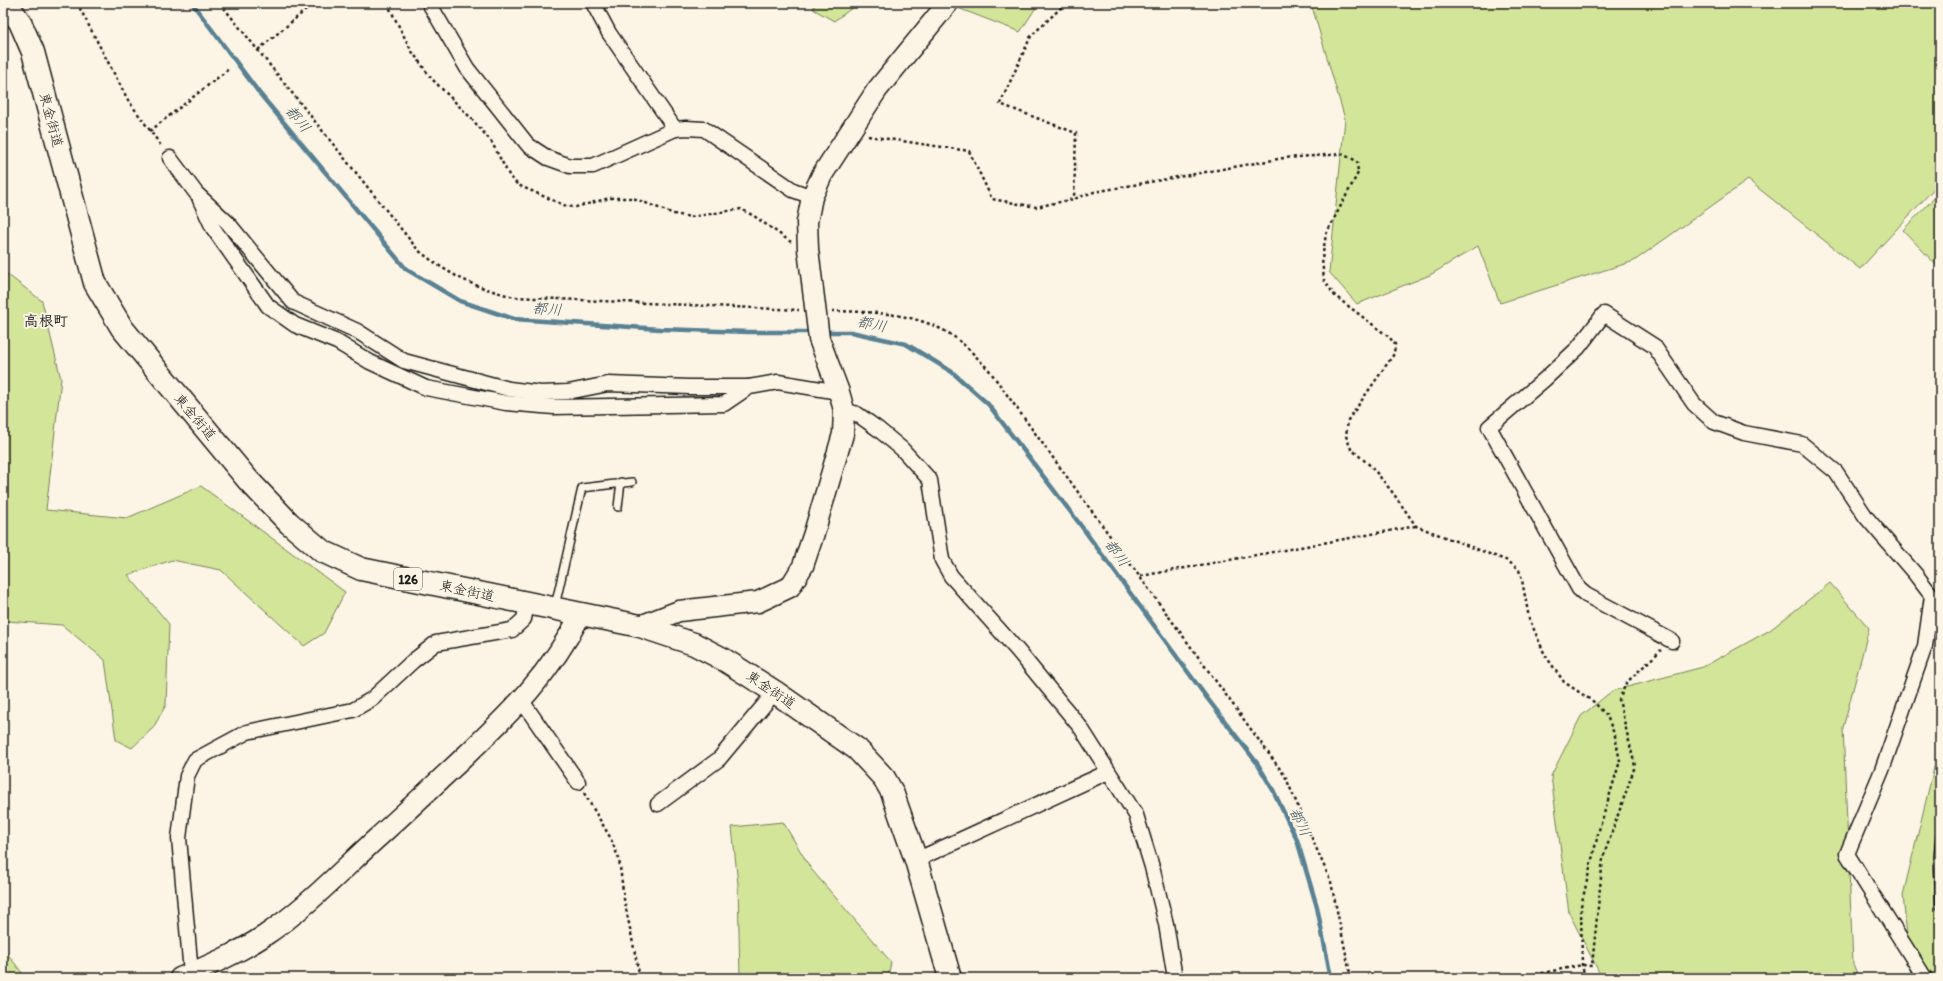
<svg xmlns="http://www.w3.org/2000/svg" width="1943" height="981" font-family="Itim,'Klee One',sans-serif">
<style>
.green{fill:#d2e599;stroke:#77805a}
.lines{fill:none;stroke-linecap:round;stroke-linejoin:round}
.stream{stroke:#598193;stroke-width:4.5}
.lane-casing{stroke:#1c1c1c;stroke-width:10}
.street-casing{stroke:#1c1c1c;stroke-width:17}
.secondary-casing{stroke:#1c1c1c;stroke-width:23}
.highway-casing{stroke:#1c1c1c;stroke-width:25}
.path{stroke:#1c1c1c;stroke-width:2.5;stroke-dasharray:3 3;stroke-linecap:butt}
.lane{stroke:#fcf5e5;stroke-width:7}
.street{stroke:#fcf5e5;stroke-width:14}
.secondary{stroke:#fcf5e5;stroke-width:20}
.highway{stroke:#fcf5e5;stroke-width:22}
.labels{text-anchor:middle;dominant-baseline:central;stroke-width:4;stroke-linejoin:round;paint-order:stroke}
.shield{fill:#fcf5e5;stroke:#5f5d58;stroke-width:1}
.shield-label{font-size:13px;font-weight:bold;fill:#1c1c1c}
.street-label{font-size:14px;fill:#1c1c1c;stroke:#fcf5e5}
.water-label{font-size:15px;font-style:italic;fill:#405762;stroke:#fcf5e5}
.neighbourhood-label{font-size:15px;font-weight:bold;fill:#1c1c1c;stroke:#fcf5e5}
</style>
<rect width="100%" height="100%" fill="#fcf5e5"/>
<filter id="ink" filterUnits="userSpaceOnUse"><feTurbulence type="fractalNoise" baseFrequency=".025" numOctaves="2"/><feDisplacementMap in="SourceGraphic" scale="8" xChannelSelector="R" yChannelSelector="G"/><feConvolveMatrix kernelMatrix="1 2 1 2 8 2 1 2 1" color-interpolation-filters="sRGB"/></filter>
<g filter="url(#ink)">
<g class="green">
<polygon points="815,3 859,3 834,21 813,9"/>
<polygon points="945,3 1039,3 1020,32"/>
<polygon points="1311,3 1940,3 1940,182 1860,269 1748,180 1634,261 1500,303 1478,246 1430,275 1357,304 1329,272 1345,119"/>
<polygon points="1940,192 1940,269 1903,230"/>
<polygon points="3,271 42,301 61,379 46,510 127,518 201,486 345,592 324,633 304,646 221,570 172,560 128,575 169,624 166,705 153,728 132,748 116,740 105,660 62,625 6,621 3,626"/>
<polygon points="1830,583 1869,628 1843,728 1853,964 1859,978 1602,978 1569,913 1551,776 1581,716 1612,691 1703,667 1770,630"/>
<polygon points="1940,743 1940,978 1911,978 1903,895"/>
<polygon points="783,822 811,869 891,962 888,978 740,978 738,884 732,827"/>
<polygon points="3,948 26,978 3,978"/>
</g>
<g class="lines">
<g class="stream">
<polyline points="192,3 260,94 406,269 460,301 514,319 660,329 749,332 813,332"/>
<polyline points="822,332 851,332 906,344 952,372 988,404 1079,523 1207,698 1257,763 1273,790 1297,840 1317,907 1331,978"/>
</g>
<defs>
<g id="lane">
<polyline points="618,507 621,482"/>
<polyline points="555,606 582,488 632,482"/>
<polyline points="1940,837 1938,856 1940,906"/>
</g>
<g id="street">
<polyline points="429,3 467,68 528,145 548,158 570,166 593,166 675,129 686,128 704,129 793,190 812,197"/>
<polyline points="593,3 609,33 675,129"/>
<polyline points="170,158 196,193 228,223 293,302 357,331 404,361 509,389 541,393 568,392 608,384 689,387 749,387 778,382 839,392"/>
<polyline points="200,200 213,228 268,306 295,325 337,342 370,362 426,388 506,403 554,407 724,404 749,387"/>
<polyline points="844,410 857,414 878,429 902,449 930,480 942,560 951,576 1018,651 1081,728 1136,815 1152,867 1166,924 1175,978"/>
<polyline points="1672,641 1586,595 1579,589 1489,427 1545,379 1578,348 1604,314 1654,346 1694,404 1714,422 1744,433 1802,444 1836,472 1866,517 1916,575 1932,596 1925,646 1882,770 1847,854 1925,978"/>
<polyline points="522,701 578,782"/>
<polyline points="658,804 719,759 775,692"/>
<polyline points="916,860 1108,772"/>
<polyline points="191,973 179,838 187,776 195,760 247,732 353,710 372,699 413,661 436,643 512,630 524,619 527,604"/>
</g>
<g id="secondary">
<polyline points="640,626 679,611 758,602 790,587 803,566 814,533 843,434 844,410 839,392 819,339 808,249 807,222 812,197 822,175 877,90 948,3"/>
<path d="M180,978c28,-12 58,-25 84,-42 41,-27 76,-64 112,-97 28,-25 55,-51 82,-76 51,-49 90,-85 123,-149"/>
</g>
<polyline id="highway" points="6,3 20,22 33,52 95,283 122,328 248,480 289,523 322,551 361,569 640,626 694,644 723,659 775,692 857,749 884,778 892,792 916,860 950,978"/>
</defs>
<use href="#lane" class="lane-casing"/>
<use href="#street" class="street-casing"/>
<use href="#secondary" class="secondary-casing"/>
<use href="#highway" class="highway-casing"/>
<g class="path">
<polyline points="77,3 128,100 162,147"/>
<path d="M220,3l198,247c34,27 54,36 96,47l285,13"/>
<polyline points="387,3 411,50 431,78 470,117 491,141 510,177 518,185 566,206 576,207 610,198 633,198 674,214 691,217 741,209 754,216 791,242"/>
<polyline points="1066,3 1031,36 1000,104 1076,133 1074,199"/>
<polyline points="258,50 314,3"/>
<polyline points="150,131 230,68"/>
<polyline points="868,136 969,151 992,199 1036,207 1074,199 1094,192 1284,158 1342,154 1357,161 1358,173 1326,234 1322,259 1324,280 1335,296 1389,337 1395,344 1394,354 1348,420 1346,436 1351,449 1372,467 1393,493 1416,526 1508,561 1519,570 1522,580 1529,618 1545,655 1564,682 1594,702 1607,716 1615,736 1620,761 1599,830 1581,906 1582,965 1585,978"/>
<path d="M832,311c38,1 76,1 111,19 18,9 32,26 46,40l296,406 46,106 20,96"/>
<polyline points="1141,576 1416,526"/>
<polyline points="584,793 610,837 619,859 624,899 640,978"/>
<polyline points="1518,978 1582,965 1592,966 1603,858 1635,766 1619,700 1626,683 1661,650"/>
</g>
<use href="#lane" class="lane"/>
<use href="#street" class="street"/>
<use href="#secondary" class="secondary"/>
<use href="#highway" class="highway"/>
</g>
</g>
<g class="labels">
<rect class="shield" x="394" y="568" width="28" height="22" rx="3"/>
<g class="shield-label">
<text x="408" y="579">126</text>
</g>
<g class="street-label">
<text transform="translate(51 120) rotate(75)">東金街道</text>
<text transform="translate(195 417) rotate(50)">東金街道</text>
<text transform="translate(467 591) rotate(12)">東金街道</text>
<text transform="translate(771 690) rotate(34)">東金街道</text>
</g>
<g class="water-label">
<text transform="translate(298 119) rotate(50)">都川</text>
<text transform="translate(547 309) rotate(4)">都川</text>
<text transform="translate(872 324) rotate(11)">都川</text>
<text transform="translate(1117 553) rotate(53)">都川</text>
<text transform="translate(1300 822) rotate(64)">都川</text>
</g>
<g class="neighbourhood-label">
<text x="46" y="321">高根町</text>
</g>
</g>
<rect width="1943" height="981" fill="none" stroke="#fcf5e5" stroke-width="16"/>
<rect x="8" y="8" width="1927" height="965" fill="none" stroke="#1c1c1c" stroke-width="1.5" filter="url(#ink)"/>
</svg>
